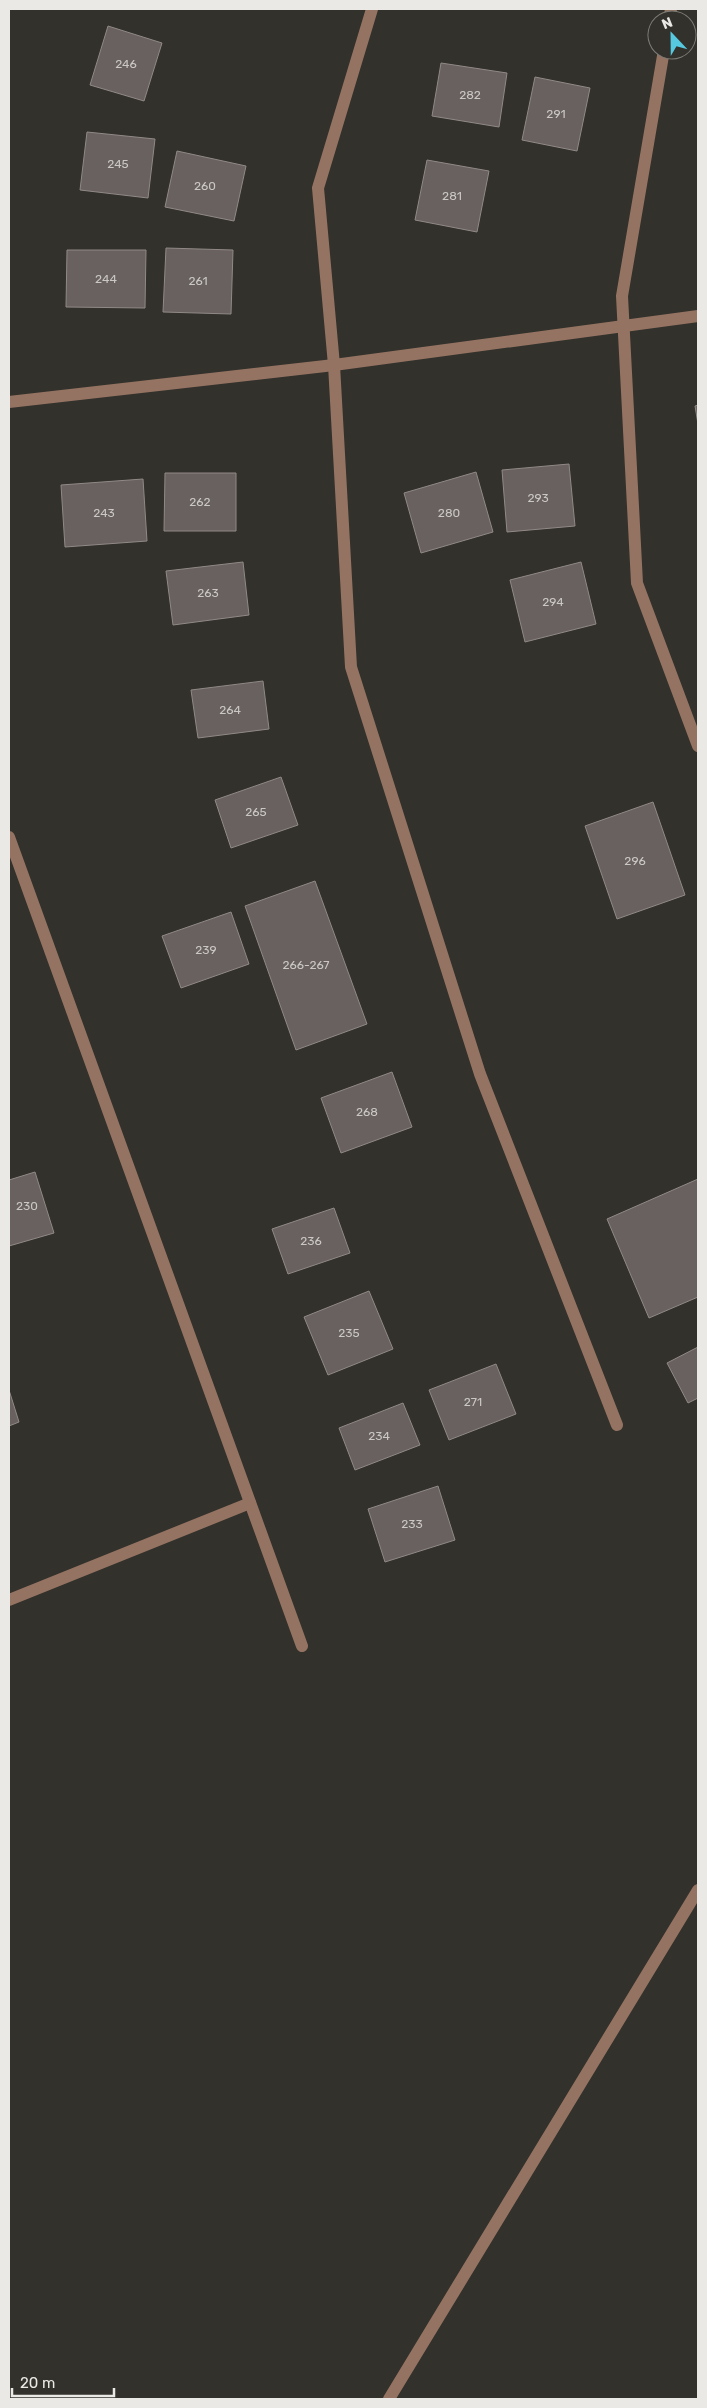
<svg xmlns="http://www.w3.org/2000/svg" width="707" height="2408" font-family="Rubik,sans-serif">
<style>
.building{fill:#69615f;stroke:#918987}
.lines{fill:none;stroke-linecap:round;stroke-linejoin:round}
.minor{stroke:#957362;stroke-width:12}
.labels{text-anchor:middle;dominant-baseline:central;stroke-width:4;stroke-linejoin:round;paint-order:stroke}
.number-label{font-size:12px;fill:#cac7c4}
</style>
<rect width="100%" height="100%" fill="#32312b"/>
<g class="building">
<polygon points="108,26 162,43 144,101 90,85"/>
<polygon points="441,63 507,73 499,127 432,116"/>
<polygon points="535,77 590,88 577,151 522,140"/>
<polygon points="87,132 155,139 148,198 80,190"/>
<polygon points="177,151 246,166 234,221 165,207"/>
<polygon points="427,160 489,171 477,232 415,220"/>
<polygon points="166,248 233,250 231,314 163,312"/>
<polygon points="67,250 146,250 145,308 66,307"/>
<polygon points="698,405 698,424 695,406"/>
<polygon points="569,464 575,526 507,532 502,470"/>
<polygon points="476,472 493,532 421,553 404,493"/>
<polygon points="165,473 236,473 236,531 164,531"/>
<polygon points="143,479 147,541 65,547 61,485"/>
<polygon points="243,562 249,615 173,625 166,571"/>
<polygon points="581,562 596,624 525,642 510,580"/>
<polygon points="263,681 269,729 198,738 191,690"/>
<polygon points="281,777 298,825 231,848 215,800"/>
<polygon points="653,802 685,895 617,919 585,826"/>
<polygon points="315,881 367,1024 296,1050 245,906"/>
<polygon points="231,912 249,964 181,988 162,936"/>
<polygon points="392,1072 412,1127 341,1153 321,1098"/>
<polygon points="35,1172 54,1233 9,1246 9,1180"/>
<polygon points="698,1179 698,1297 649,1318 607,1219"/>
<polygon points="334,1208 350,1253 288,1274 272,1229"/>
<polygon points="369,1291 393,1349 328,1375 304,1317"/>
<polygon points="698,1347 698,1398 688,1403 667,1363"/>
<polygon points="496,1364 516,1414 449,1440 429,1390"/>
<polygon points="9,1390 19,1422 9,1426"/>
<polygon points="403,1403 420,1445 355,1470 339,1428"/>
<polygon points="438,1486 455,1540 385,1562 368,1509"/>
</g>
<g class="lines">
<g class="minor">
<polyline points="372,9 318,188 334,365 351,667 480,1074 617,1425"/>
<polyline points="669,20 671,9"/>
<polyline points="664,50 622,296 637,583 698,746"/>
<polyline points="9,402 334,365 698,316"/>
<polyline points="9,837 302,1646"/>
<polyline points="9,1600 250,1503"/>
<polyline points="389,2399 698,1890"/>
</g>
</g>
<g class="labels">
<g class="number-label">
<text x="126" y="64">246</text>
<text x="470" y="95">282</text>
<text x="556" y="114">291</text>
<text x="118" y="164">245</text>
<text x="205" y="186">260</text>
<text x="452" y="196">281</text>
<text x="106" y="279">244</text>
<text x="198" y="281">261</text>
<text x="538" y="498">293</text>
<text x="200" y="502">262</text>
<text x="104" y="513">243</text>
<text x="449" y="513">280</text>
<text x="208" y="593">263</text>
<text x="553" y="602">294</text>
<text x="230" y="710">264</text>
<text x="256" y="812">265</text>
<text x="635" y="861">296</text>
<text x="206" y="950">239</text>
<text x="306" y="965">266-267</text>
<text x="367" y="1112">268</text>
<text x="27" y="1206">230</text>
<text x="311" y="1241">236</text>
<text x="349" y="1333">235</text>
<text x="473" y="1402">271</text>
<text x="379" y="1436">234</text>
<text x="412" y="1524">233</text>
</g>
</g>
<rect width="707" height="2408" fill="none" stroke="#eae9e5" stroke-width="20"/>
<g transform="translate(672 35) rotate(338)"><circle r="24" fill="#32312b" stroke="#7c7b75"/>
<path d="M0-4L9 19L0 12L-9 19Z" fill="#56c9e1"/>
<text y="-8" font-size="14" font-weight="bold" text-anchor="middle" fill="#eae9e5">N</text>
</g>
<path d="M12 2388v8h102v-8" fill="none" stroke="#eae9e5" stroke-width="2.5"/>
<text x="20" y="2388" font-size="15" fill="#eae9e5" stroke="#32312b" stroke-width="4" paint-order="stroke">20 m</text>
</svg>
